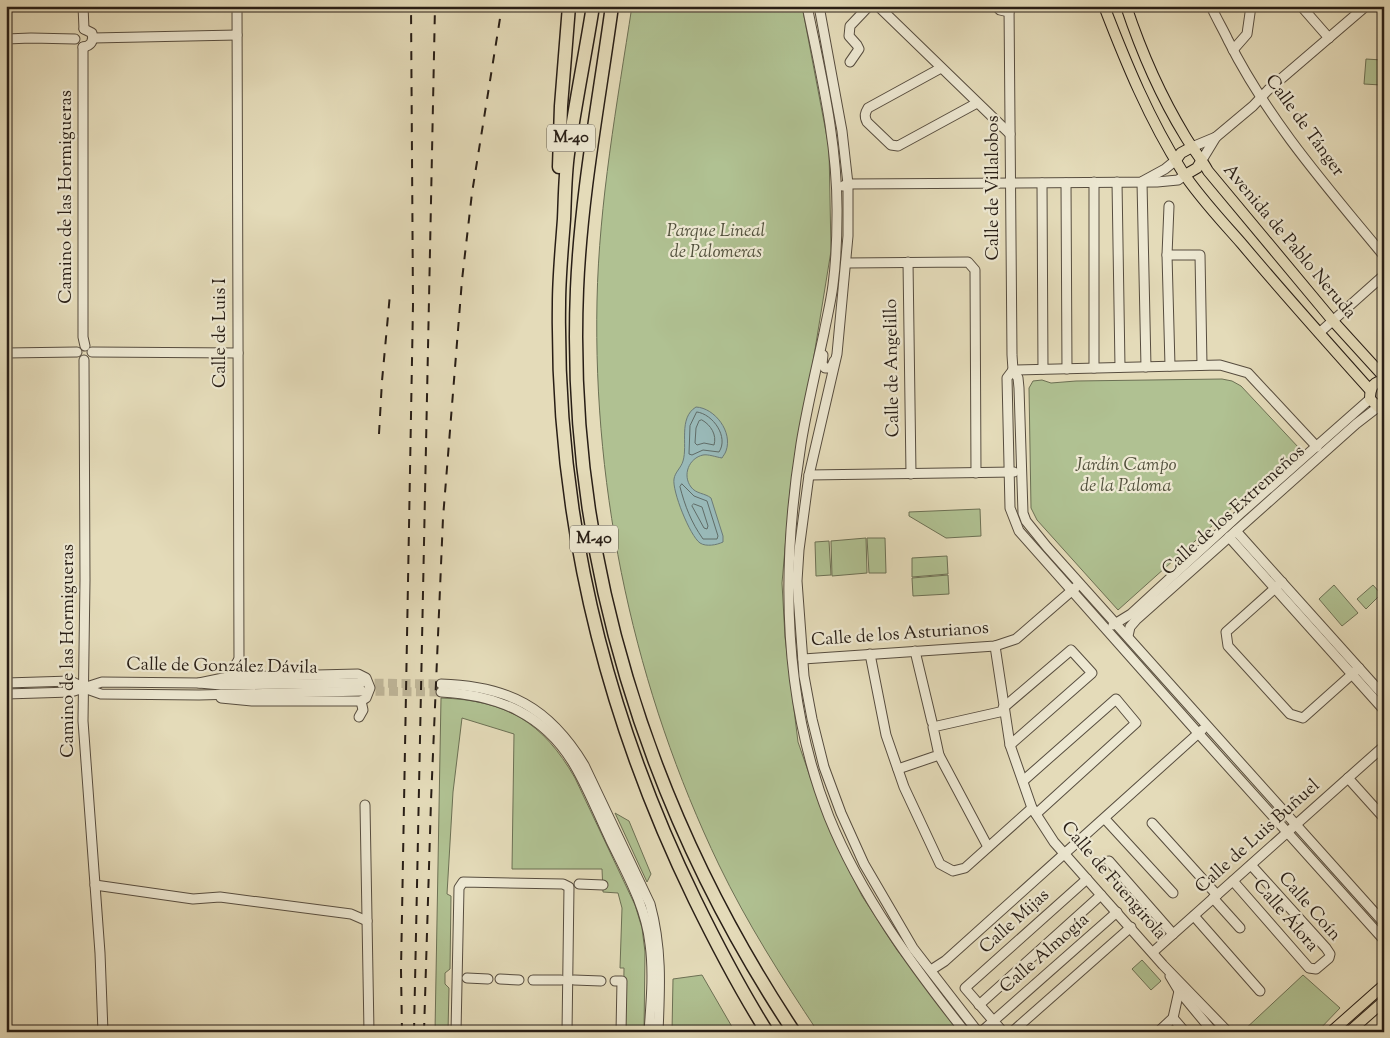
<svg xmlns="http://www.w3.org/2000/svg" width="1390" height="1038" font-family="'Sorts Mill Goudy',serif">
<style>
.green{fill:#b0c192;stroke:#6c7054}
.water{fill:#99b9b8;stroke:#6c7b77}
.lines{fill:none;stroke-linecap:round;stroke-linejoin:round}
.shore{stroke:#606c67;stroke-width:1}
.minor-tunnel{stroke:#beb598;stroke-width:9;stroke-dasharray:9 4.5;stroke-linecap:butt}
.minor-casing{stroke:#574d3f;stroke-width:11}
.major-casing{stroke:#281e16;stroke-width:12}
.highway-casing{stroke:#281e16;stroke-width:15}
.minor{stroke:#ede8d2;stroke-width:9}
.major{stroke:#e4dbb9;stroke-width:10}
.highway{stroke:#e4dbb9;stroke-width:12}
.rail{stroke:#281e16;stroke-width:2;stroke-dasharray:9 9;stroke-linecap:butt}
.labels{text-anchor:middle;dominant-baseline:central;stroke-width:4.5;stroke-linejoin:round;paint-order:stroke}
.shield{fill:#ede8d2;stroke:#635b4e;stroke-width:1}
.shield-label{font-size:16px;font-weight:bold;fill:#281e16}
.street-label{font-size:18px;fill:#281e16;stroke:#ede8d2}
.park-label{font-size:18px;font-style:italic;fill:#514f3b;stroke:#ede8d2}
</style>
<rect width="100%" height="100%" fill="#e4dbb9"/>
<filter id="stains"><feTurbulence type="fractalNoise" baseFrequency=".004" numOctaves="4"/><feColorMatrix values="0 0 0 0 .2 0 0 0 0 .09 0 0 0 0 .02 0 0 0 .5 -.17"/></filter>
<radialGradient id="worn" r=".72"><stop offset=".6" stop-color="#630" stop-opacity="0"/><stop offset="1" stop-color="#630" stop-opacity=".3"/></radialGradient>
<g class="green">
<path d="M632,6h170l27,142 2,103 -20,123 -21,117 -8,92 3,54 13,105 25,72 14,32 25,50 35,54 65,82h-144c-36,-54 -71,-109 -99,-167 -84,-175 -126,-370 -122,-564 2,-99 20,-197 35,-295z"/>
<polygon points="1366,59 1382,60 1381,85 1364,84"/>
<polygon points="1222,379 1232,381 1241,386 1299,448 1118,610 1037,520 1031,508 1029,388 1033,381 1042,380 1051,383 1076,381"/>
<polygon points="980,509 981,536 946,538 909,516 909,512"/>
<polygon points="866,538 867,573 832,576 831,541"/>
<polygon points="867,538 885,538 886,573 869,573"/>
<polygon points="829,541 831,575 816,576 815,542"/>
<polygon points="947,556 948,574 912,577 912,558"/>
<polygon points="948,575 949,594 913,596 912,578"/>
<polygon points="1334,585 1358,613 1342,626 1319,599"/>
<polygon points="1373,585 1381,594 1366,609 1357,599"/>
<path d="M441,698c65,2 102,24 134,80l60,127 7,23 3,24 -1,80h-21l1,-64h-4l2,-60 -4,-15 -15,-1 -1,-23h-90l2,-135 -52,-16 -9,74 -6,102 4,2 -1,73 -5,4v11l4,4 -1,44h-13z"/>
<polygon points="615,813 629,821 651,874 647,882"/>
<polygon points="1142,960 1161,981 1151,990 1132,969"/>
<polygon points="702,975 735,1032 672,1032 673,979"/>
<polygon points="1303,975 1340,1008 1317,1032 1242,1032"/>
</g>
<path class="water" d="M696,407c19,1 37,25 30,44 -1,3 -3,5 -4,7 -6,-1 -14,-4 -19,-3 -14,3 -21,20 -12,32 5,7 14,6 20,11l12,38v6c-6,3 -17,5 -23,1 -10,-7 -28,-52 -26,-64 1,-7 7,-11 9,-18 5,-16 -5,-43 13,-54z"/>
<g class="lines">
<g class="shore">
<path d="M697,412c16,2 32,25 22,40l-16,-2 -11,5 -3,-1 1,-28z"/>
<path d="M702,420c9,5 15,15 12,25l-10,-2 -7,2 -2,-2 1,-15 3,-7z"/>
<path d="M682,484l12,12 13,5 11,35 -1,3h-14c-12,-17 -18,-33 -23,-52z"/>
<polygon points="694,504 702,507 708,526 707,529 704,528 692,506"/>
</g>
<g class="minor-tunnel">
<polyline points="361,683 441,684"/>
<polyline points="362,691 441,692"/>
</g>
<defs>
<g id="minor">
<polyline points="83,6 84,29"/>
<path d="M807,6c14,69 31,138 30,209 0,23 -1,47 -4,70 -2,16 -6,32 -9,48 -8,37 -17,74 -23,111 -20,126 -19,254 28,373 32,79 84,149 136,215"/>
<polyline points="819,6 842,131 848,184 848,236 837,354 809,475 799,550 797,581 804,676 812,719 824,767 841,813 864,864 913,948 978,1032"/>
<polyline points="878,6 1010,134"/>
<polyline points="996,6 1000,10 1009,12"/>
<polyline points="1009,6 1012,355 1013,370 1018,378 1019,388 1023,513 1026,521 1047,547 1384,923"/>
<path d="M1211,6c5,12 12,23 17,34 40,80 100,148 156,216"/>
<polyline points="1301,6 1329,38"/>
<polyline points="93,38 237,35"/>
<polyline points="6,39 31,38 75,39"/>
<polyline points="83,47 83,337 85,346"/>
<path d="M83,47c8,-1 11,-6 9,-14l-8,-4"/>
<polyline points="1233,50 1247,34 1251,6"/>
<polyline points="850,62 859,49 857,45 849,36 850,26 869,6"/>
<path d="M941,68l-73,40c-3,5 -4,8 -1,14l24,23 7,1 79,-43"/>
<polyline points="1192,147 1216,137"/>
<polyline points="1202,160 1216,137 1253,106 1268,90 1366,6"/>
<polyline points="1143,181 1165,169 1176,160"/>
<polyline points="1094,182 1094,368"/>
<polyline points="1117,182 1120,367"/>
<polyline points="1142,182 1146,367"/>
<polyline points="1042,183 1043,369"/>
<polyline points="1066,183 1067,369"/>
<polyline points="843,186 848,184 1157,182 1178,180 1185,175"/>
<polyline points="1169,206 1167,255 1170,366"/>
<polyline points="1167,255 1200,255 1202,365"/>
<polyline points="908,262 911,474"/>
<polyline points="846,263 968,262 975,270 976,473"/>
<polyline points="1319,333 1384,275"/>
<polyline points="92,352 238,353"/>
<polyline points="6,353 77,352"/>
<polyline points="823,355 822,364 825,368 831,368 834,361"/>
<polyline points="84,360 85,580 83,721 100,953 103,1032"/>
<polyline points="1013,370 1007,378 1010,508 1019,531 1199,734 1384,940"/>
<polyline points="1013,370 1220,365 1248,373 1317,447"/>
<polyline points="809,475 1014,472"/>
<polyline points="1236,531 1384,696"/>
<polyline points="1229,537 1384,710"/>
<polyline points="1282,582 1226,632 1228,646 1290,714 1303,718 1359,668"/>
<polyline points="1113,625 1131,614 1241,513 1370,399"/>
<polyline points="1128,636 1130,627 1136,620 1356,424 1378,407"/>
<polyline points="995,646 1010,745 1032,808 1054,842 1163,965 1228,1032"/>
<polyline points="915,651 932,722"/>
<polyline points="870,654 886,735 904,787 940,864 953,871 965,868 1032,808"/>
<polyline points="239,659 247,673 251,676"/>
<polyline points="803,659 995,646 1016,639 1076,587"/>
<polyline points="6,683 71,681 84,688 101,694 199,695 362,691"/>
<polyline points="199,683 228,677 239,659 237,6"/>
<path d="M441,684c67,2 108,23 143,81l66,139c12,44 10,83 8,128"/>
<path d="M441,692c57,3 104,22 134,74 14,24 24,50 36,75 16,33 35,66 39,103 4,29 1,59 -1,88"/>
<polyline points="6,694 71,692 102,682 199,683 221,685 361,683"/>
<polyline points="221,698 252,701 361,701 366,698 370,688 366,678 358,674 228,677"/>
<polyline points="1003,708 1071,650 1092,673 1010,745"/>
<polyline points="359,717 363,710 361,701"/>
<polyline points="939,755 988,847"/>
<polyline points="898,769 939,755 933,727 1004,711"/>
<polyline points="1348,778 1384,818"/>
<polyline points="1023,781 1116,699 1136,723 1036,814"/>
<polyline points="365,805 369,1032"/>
<polyline points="1105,819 1173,893"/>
<polyline points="1152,823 1217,895"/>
<polyline points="1109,861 1173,934"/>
<polyline points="1233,881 1309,968 1316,969 1329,958 1330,954 1326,948 1251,865"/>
<polyline points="579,884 603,885"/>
<polyline points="95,885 193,899 220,897 351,914 367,921"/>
<polyline points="1213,898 1240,928"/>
<polyline points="1194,916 1260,991"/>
<polyline points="1153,952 1384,746"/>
<polyline points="931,970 945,961 1202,730"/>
<polyline points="1170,976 1179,991 1213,1032"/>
<polyline points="467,978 488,979"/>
<polyline points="500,979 519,980"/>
<polyline points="533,980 561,980"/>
<polyline points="574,980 601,981"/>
<polyline points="615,981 622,981 621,1032"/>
<polyline points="979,1005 1101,895"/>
<polyline points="1173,1018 1185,1032"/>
<polyline points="456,1032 459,888 463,882 563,884 569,887 567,1032"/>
<polyline points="981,1032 1117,912"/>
<polyline points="1003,1032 965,988 1087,879"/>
<polyline points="1012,1032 1131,927"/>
<polyline points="1158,1032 1173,1018 1179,991"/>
</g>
<g id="major">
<path d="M1104,6c22,57 45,113 78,165 17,26 39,49 60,73 42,50 85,98 128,146"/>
<path d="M1126,6c15,45 34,89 59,130 7,12 16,22 23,35l125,150 51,56"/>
<polyline points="1176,160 1181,153 1192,147"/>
<polyline points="1185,175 1197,168 1202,160"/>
<path d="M1384,381c-12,0 -14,9 -14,18l8,8 6,1"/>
<polyline points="1331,1032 1384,985"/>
<polyline points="1349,1032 1384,1001"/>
</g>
<g id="highway">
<path d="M593,6c-8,50 -18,99 -25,148 -3,22 -3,43 -4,65 -2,28 -5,57 -5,85 -3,211 44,407 136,596 22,45 45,89 72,132"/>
<path d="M612,6c-13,95 -31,188 -35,283 -11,266 71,523 217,743"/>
<polyline points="559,167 561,106 569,6"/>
</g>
</defs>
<use href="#minor" class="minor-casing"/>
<use href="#major" class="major-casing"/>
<use href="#highway" class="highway-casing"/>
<use href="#minor" class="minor"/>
<use href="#major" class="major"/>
<use href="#highway" class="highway"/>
<g class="rail">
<polyline points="379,434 382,381 390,294"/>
<polyline points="402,1032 401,970 413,305 411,6"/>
<polyline points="414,1032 435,6"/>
<polyline points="424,1032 431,801 443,518 462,280 472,193 502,6"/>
</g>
</g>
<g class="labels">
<g class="shield">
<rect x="547" y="124.5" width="48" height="27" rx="4"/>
<rect x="570" y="525.5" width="48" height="27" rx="4"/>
</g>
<g class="shield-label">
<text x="571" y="138">M-40</text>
<text x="594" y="539">M-40</text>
</g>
<g class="street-label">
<text transform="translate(1304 126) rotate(54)">Calle de Tánger</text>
<text transform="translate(994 188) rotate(-90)">Calle de Villalobos</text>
<text transform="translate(67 197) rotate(-90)">Camino de las Hormigueras</text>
<text transform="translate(1289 242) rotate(50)">Avenida de Pablo Neruda</text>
<text transform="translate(221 333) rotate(-90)">Calle de Luis I</text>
<text transform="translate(893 368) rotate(-91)">Calle de Angelillo</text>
<text transform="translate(1234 511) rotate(-42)">Calle de los Extremeños</text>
<text transform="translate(900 635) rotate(-4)">Calle de los Asturianos</text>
<text transform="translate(69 651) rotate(-90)">Camino de las Hormigueras</text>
<text transform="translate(222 667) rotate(1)">Calle de González Dávila</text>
<text transform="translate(1258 837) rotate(-42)">Calle de Luis Buñuel</text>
<text transform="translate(1113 881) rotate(49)">Calle de Fuengirola</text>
<text transform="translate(1309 907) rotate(49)">Calle Coín</text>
<text transform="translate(1285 916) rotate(49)">Calle Álora</text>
<text transform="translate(1015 922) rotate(-42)">Calle Mijas</text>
<text transform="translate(1045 954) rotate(-41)">Calle Almogía</text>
</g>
<g class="park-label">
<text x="716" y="232">Parque Lineal<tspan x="716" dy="21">de Palomeras</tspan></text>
<text x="1126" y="466">Jardín Campo<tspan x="1126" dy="21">de la Paloma</tspan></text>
</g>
</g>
<rect width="1390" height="1038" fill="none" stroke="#e4dbb9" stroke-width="25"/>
<rect x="8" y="8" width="1375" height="1023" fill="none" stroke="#281e16" stroke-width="2.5"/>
<rect x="12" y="12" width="1365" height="1013" fill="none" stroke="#281e16"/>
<rect width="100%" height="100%" filter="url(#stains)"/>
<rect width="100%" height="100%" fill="url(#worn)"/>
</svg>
